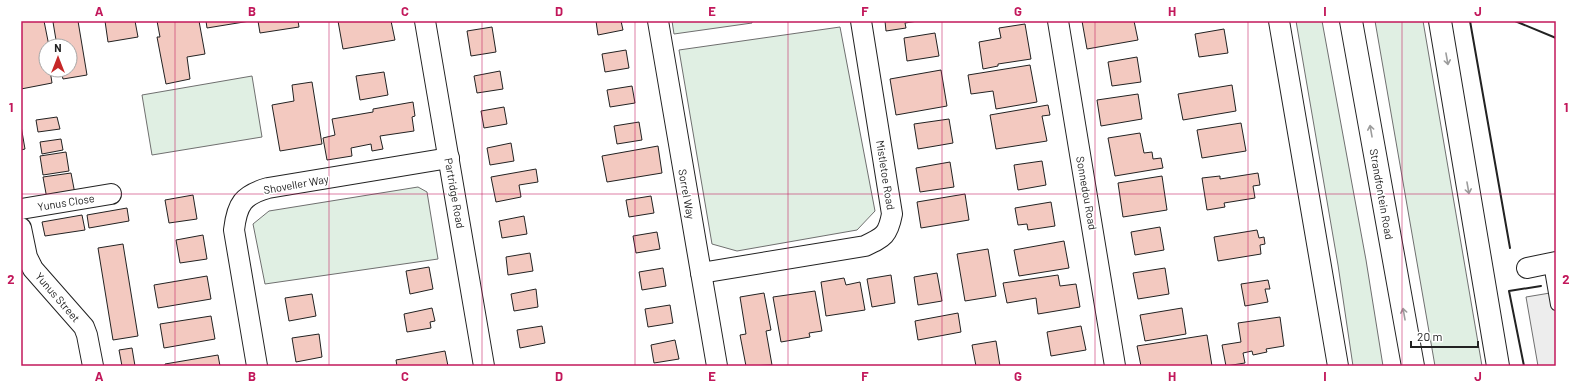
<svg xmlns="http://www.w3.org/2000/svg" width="1577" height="387" font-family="Barlow,sans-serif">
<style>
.green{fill:#e0efe3;stroke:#6f6f6f}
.parking{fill:#ededed;stroke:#6f6f6f}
.building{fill:#f3c9c0;stroke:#222}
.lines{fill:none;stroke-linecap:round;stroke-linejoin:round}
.service-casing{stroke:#222;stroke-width:12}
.minor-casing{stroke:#222;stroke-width:22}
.primary-casing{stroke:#222;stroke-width:24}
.service{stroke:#fff;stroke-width:10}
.minor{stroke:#fff;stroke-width:20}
.primary{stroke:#fff;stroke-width:22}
.wall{stroke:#222;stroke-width:2}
.oneway{stroke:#9c9c9c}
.grid{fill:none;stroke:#c2185b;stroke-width:1;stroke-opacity:0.55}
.labels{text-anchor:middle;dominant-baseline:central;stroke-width:3;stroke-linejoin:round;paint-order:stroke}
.street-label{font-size:11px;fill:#222;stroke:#fff}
.neatline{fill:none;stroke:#c2185b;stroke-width:1.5}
.grid-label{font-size:13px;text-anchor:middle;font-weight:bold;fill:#c2185b}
</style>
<rect width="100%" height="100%" fill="#fff"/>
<g class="green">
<polygon points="672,21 752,21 752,23 674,34"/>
<polygon points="1296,21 1322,21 1366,260 1383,366 1353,366 1338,265"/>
<polygon points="1375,21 1423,21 1482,366 1435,366"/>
<polygon points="840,27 875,211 857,230 737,251 712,244 679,50"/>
<polygon points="252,76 262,137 152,155 142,95"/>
<polygon points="418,187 427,192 438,259 265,284 253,224 269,211"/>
</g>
<polygon class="parking" points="1556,292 1556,366 1538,366 1526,297"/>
<g class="building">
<polygon points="21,21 44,21 49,46 46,46 46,70 50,70 52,83 21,89"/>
<polygon points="59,21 78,21 87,75 63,79 61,70 70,70 70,46 57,46 53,22"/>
<polygon points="105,21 135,21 138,37 108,42"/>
<polygon points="157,21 199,21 205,54 187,57 190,79 166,84 157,37 160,37"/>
<polygon points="206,21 250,21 207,28"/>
<polygon points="258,21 298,21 299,27 260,33"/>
<polygon points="338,21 391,21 395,40 343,49"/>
<polygon points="596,21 621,21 623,30 598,35"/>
<polygon points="885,21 918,21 905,23 906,28 886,31"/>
<polygon points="1082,21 1134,21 1138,40 1087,49"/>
<polygon points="1025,24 1031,59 998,64 998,66 983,69 979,42 1001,38 999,28"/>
<polygon points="492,27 496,52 471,56 467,31"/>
<polygon points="1224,29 1228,53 1199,57 1195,34"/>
<polygon points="935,33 939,56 907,61 904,38"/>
<polygon points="626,50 629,68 605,72 602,54"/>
<polygon points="1137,57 1141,82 1112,86 1108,62"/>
<polygon points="1030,65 1037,102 996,109 993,91 971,94 968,75"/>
<polygon points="941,70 947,106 896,115 890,79"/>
<polygon points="500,71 503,89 477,93 474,76"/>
<polygon points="384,72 388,95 360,100 356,76"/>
<polygon points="312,82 322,144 280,151 272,105 294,101 292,85"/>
<polygon points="1232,85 1236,111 1183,120 1178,94"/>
<polygon points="632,86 635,103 610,107 607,90"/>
<polygon points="1138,94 1142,119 1101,126 1097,100"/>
<polygon points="413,102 415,116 412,117 414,131 380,136 383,149 372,151 371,144 351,148 352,156 327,160 323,138 335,135 332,119 373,112 373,109"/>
<polygon points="1048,105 1050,115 1042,116 1047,141 996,149 990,115"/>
<polygon points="504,107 507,124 484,128 481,111"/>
<polygon points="57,117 60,129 38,132 36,120"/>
<polygon points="949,119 953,143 918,149 914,124"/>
<polygon points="639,122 642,140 617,144 614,126"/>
<polygon points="1241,123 1246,151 1202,158 1197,130"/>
<polygon points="21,126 25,149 21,150"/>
<polygon points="1140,133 1144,153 1152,152 1153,159 1161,158 1163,168 1115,176 1108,138"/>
<polygon points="61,139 63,150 42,154 40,142"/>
<polygon points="511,143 514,161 490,165 487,148"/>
<polygon points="658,146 662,173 607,182 602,156"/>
<polygon points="66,152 69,171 43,175 40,156"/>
<polygon points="1042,161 1046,185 1018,190 1014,165"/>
<polygon points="950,162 954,187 920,192 916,168"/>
<polygon points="536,169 538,182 519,185 521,197 496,202 491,177"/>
<polygon points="71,173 75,194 47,199 43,177"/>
<polygon points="1258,173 1260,185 1253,186 1255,198 1224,203 1225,207 1207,210 1202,178 1220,176 1220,179"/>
<polygon points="1162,176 1167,210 1123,217 1118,183"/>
<polygon points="965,194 969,220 921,228 917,202"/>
<polygon points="193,195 197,219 169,223 165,200"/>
<polygon points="651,196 654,213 629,217 626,200"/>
<polygon points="1051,202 1055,226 1028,230 1027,224 1018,225 1015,208"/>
<polygon points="127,208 129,221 89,228 87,215"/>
<polygon points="82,215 85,230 45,236 42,222"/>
<polygon points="524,216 527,234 502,238 499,221"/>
<polygon points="1160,227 1164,250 1135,255 1131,232"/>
<polygon points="1257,230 1259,238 1264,237 1265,244 1260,245 1261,254 1218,261 1214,237"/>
<polygon points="657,232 660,249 636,253 633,236"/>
<polygon points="203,235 207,259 180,263 176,240"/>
<polygon points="1064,241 1069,268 1019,276 1014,250"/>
<polygon points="123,244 138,336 113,340 98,248"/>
<polygon points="988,249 996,296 965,301 957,254"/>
<polygon points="530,253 533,271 508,275 506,257"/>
<polygon points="429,267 433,289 410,294 406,271"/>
<polygon points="663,268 666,286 642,290 639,272"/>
<polygon points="1165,268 1169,294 1138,299 1133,273"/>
<polygon points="937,273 942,301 918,305 914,277"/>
<polygon points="891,275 895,303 872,307 867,279"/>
<polygon points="1058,275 1060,286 1076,284 1080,307 1038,314 1036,298 1007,303 1003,283"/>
<polygon points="207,276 211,299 158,308 154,285"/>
<polygon points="844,278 846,285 860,282 865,310 826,316 821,282"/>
<polygon points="1268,280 1270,289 1265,289 1268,302 1245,306 1241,284"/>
<polygon points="536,289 538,307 514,311 511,294"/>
<polygon points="815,291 822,331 809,333 810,337 781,342 773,297"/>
<polygon points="764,293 771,330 766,331 772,365 746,366 740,335 746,334 740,297"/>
<polygon points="312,294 316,316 289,321 285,298"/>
<polygon points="670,305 673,323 648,327 645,309"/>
<polygon points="432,308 435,321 430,322 431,328 407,332 404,314"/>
<polygon points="1182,308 1186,334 1145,341 1140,315"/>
<polygon points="958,313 961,332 918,340 915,321"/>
<polygon points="211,316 215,339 164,348 160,324"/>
<polygon points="1280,317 1284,346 1266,349 1267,352 1253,355 1252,351 1243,353 1245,363 1226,366 1222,345 1241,342 1238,323"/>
<polygon points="542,326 545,343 520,348 517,330"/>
<polygon points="1081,326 1086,350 1051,356 1047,332"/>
<polygon points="319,334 322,357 296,362 292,338"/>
<polygon points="1207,335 1212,366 1141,366 1137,346"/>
<polygon points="675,340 679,359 654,363 651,345"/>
<polygon points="996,341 1000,366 976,366 972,345"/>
<polygon points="132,348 135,366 122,366 119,350"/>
<polygon points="445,351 448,366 397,366 396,360"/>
<polygon points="218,355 220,366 165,366 165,364"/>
</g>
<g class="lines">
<defs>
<polyline id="service" points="1549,264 1556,305"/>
<g id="minor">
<polyline points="425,21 484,366"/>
<polyline points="658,21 717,366"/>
<polyline points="1058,21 1115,366"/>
<polyline points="1279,21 1338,366"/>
<polyline points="21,209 111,194"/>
<polyline points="21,228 27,257 33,269 84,327 87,335 93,366"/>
<polyline points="1527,268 1556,262"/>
<path d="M701,273l164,-27c19,-9 23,-11 27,-32l-31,-193"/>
<path d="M257,366l-23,-136c3,-26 9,-35 34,-42l181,-30"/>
</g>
<g id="primary">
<polyline points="1351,21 1413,366"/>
<polyline points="1440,21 1498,366"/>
</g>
</defs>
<use href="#service" class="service-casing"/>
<use href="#minor" class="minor-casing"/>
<use href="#primary" class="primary-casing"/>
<use href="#service" class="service"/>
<use href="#minor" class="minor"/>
<use href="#primary" class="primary"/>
<g class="wall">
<polyline points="1470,21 1510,248"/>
<polyline points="1515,21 1556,38"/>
<polyline points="1524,366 1509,291 1541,286"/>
</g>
</g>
<defs><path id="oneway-shaft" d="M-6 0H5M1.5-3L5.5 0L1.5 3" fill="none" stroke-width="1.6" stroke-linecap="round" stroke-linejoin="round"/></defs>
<g class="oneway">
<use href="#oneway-shaft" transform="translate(1447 59) rotate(80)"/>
<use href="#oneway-shaft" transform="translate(1371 131) rotate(-100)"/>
<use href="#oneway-shaft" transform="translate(1468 188) rotate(80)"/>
<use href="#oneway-shaft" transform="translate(1404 314) rotate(-100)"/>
</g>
<path class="grid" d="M175,21v345M329,21v345M482,21v345M635,21v345M788,21v345M942,21v345M1095,21v345M1248,21v345M1402,21v345M21,194h1535"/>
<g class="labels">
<g class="street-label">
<text transform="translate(886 175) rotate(81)">Mistletoe Road</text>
<text transform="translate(296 184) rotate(-10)">Shoveller Way</text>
<text transform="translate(455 193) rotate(80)">Partridge Road</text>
<text transform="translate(1087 193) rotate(80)">Sonnedou Road</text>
<text transform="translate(687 194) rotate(80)">Sorrel Way</text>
<text transform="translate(1382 194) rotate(80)">Strandfontein Road</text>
<text transform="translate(66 202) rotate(-9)">Yunus Close</text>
<text transform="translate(58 297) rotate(49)">Yunus Street</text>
</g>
</g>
<rect width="1577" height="387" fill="none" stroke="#ffffff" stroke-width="44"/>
<g transform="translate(58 58)"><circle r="19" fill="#ffffff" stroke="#a7a7a7"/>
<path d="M0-3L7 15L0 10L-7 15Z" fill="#c62828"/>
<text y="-6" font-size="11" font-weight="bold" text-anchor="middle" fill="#222222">N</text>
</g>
<path d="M1411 341v6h67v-6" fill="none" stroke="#222222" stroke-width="2"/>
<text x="1417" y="341" font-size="12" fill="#222222" stroke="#ffffff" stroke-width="3" paint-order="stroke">20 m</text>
<rect x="22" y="22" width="1533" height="343" class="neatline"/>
<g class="grid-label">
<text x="99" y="16">A</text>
<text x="252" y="16">B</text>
<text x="405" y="16">C</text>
<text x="559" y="16">D</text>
<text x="712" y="16">E</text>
<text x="865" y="16">F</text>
<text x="1018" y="16">G</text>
<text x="1172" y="16">H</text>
<text x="1325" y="16">I</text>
<text x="1478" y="16">J</text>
<text x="11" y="112">1</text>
<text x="1566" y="112">1</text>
<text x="11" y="284">2</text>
<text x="1566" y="284">2</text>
<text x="99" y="381">A</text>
<text x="252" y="381">B</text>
<text x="405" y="381">C</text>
<text x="559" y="381">D</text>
<text x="712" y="381">E</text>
<text x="865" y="381">F</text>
<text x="1018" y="381">G</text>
<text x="1172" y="381">H</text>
<text x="1325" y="381">I</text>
<text x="1478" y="381">J</text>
</g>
</svg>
